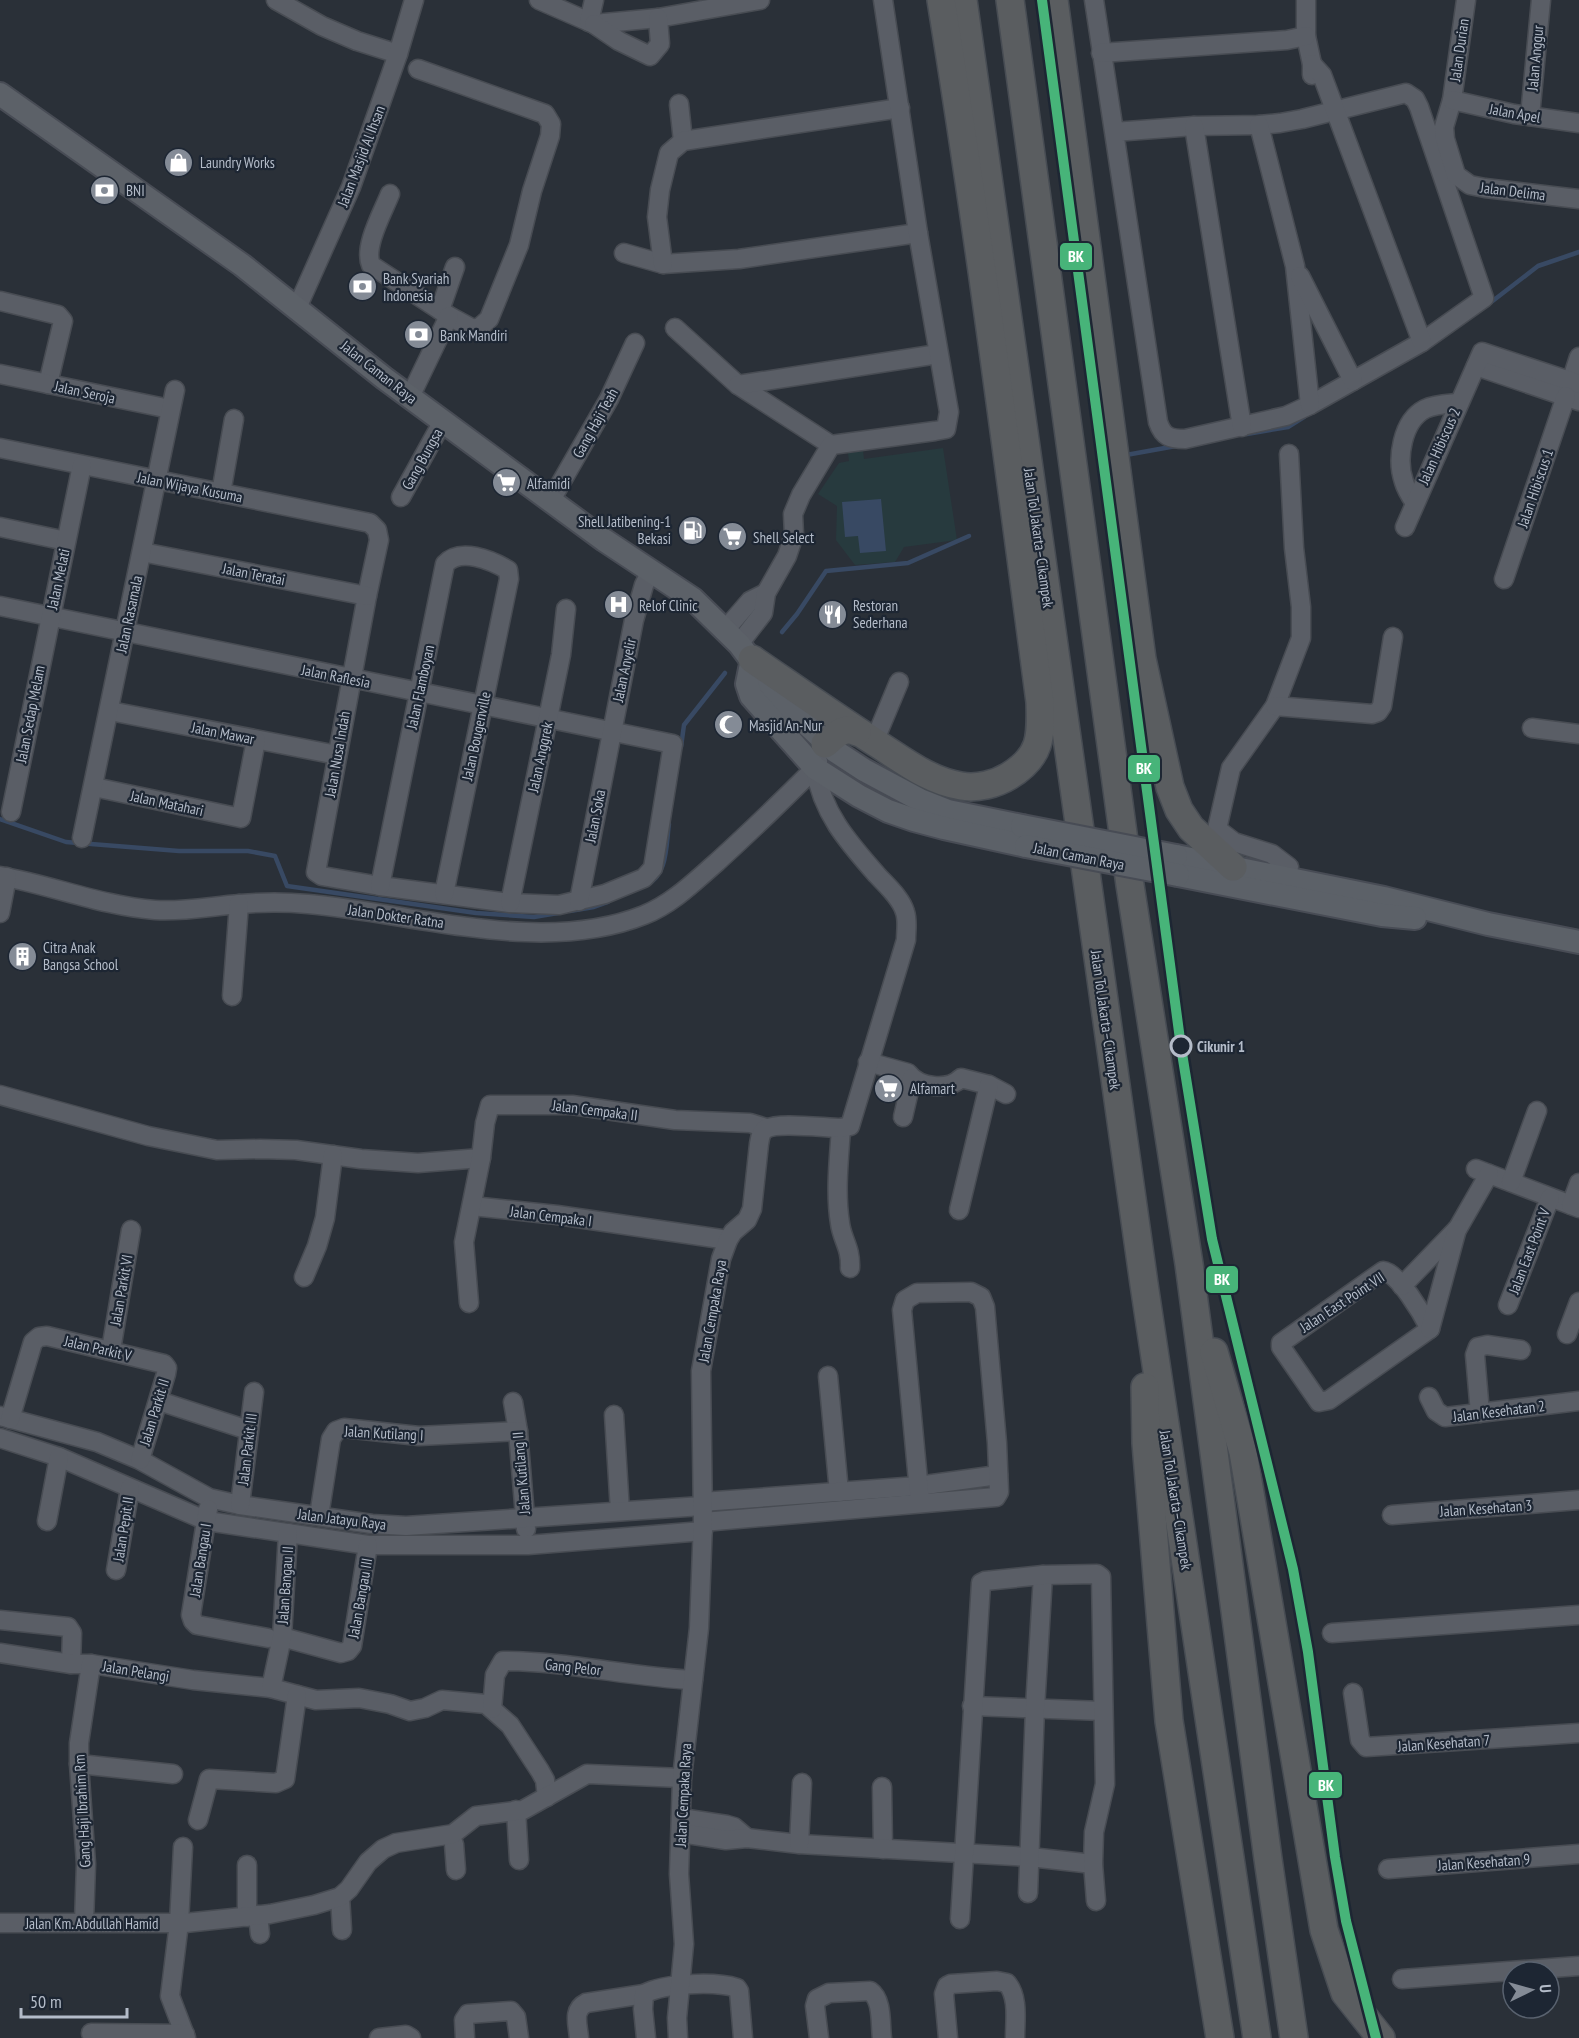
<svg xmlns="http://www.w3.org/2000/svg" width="1579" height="2038" font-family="'PT Sans Narrow',sans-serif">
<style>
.green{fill:#273a3e}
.water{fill:#384963}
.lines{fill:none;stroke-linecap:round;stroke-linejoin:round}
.stream{stroke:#384963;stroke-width:4.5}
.minor-casing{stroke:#484c53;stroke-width:21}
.major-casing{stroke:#484c55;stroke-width:26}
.highway-casing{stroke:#474c53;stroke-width:30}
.minor{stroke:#5a5e66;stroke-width:18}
.major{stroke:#5c6168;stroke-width:22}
.highway{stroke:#5a5d60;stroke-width:27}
.major-bridge-casing{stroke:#484c55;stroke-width:26;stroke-linecap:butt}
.major-bridge{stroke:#5c6168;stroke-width:22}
.rail-1-casing{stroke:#1d2633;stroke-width:15}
.rail-1{stroke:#47b479;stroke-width:10}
.stop-dot{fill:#1d2633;stroke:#b4bcc9;stroke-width:3}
.labels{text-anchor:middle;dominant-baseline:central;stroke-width:4.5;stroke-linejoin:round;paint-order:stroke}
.street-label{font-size:15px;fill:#b4bcc9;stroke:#1d2633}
.poi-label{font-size:15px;fill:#b4bcc9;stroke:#1d2633;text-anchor:start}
.stop-label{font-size:15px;font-weight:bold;fill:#b4bcc9;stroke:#1d2633;text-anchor:start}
.line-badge{stroke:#1d2633;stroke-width:2}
.badge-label{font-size:16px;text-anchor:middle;font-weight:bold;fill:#fff}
</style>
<rect width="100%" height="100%" fill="#2a3038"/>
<polygon class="green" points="943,448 957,540 904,547 895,562 855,565 836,540 837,506 818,494 839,463 849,461 848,453 863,451 864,459"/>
<polygon class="water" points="881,499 886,551 860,553 858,536 845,537 842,502"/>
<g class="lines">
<g class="stream">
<polyline points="1490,303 1538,266 1579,252"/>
<polyline points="1247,434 1288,427 1304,417"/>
<polyline points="1126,455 1176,446"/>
<polyline points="782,632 797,614 826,571 908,563 969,536"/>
<polyline points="681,747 684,725 725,673"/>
<polyline points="0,819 66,842 179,851 248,851 275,856 287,886 476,913 534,917 558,913"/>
<path d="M646,885c22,-9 20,-41 23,-61"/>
<polyline points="570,911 594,907 608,902"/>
</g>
<defs>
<g id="minor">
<polyline points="276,0 322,26 357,41 398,54"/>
<polyline points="539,0 594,24 658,18 760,0"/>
<path d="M1094,0l64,422c5,15 12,17 27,17l101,-23 24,-11 112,-63 62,-44 -65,-191 -4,-8 -9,-6 -104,26 -22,4 -21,2 -65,1 -80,6"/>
<polyline points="1306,0 1306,36 1312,64 1312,75"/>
<polyline points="1466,0 1452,100 1444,127 1445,139 1456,175 1470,185 1485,188 1579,199"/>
<polyline points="589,22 594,0"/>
<polyline points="594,24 619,41 650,56 660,44 658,18"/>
<polyline points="1101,53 1287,40 1306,36"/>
<polyline points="1312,64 1322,75 1422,342"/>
<polyline points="1452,100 1514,114 1579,123"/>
<polyline points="679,104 683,141"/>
<polyline points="1530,116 1541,0"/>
<polyline points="1259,125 1295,266 1310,405"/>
<polyline points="1194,126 1242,427"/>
<path d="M390,194c-7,18 -27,53 -19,71l78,51 24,13 7,-2 9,-8 30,-74 13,-54 18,-55 1,-12 -6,-10 -127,-45"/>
<polyline points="624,253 663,264 739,259 918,233"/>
<polyline points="663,264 657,217 660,190 669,153 683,141 900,108"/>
<polyline points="1300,276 1353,381"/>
<polyline points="0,301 58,315 63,321 48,384"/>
<polyline points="297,308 351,187 398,54 414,0"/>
<polyline points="440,310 455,267"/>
<polyline points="675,328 738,385 831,445"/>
<polyline points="1476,366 1579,401"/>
<polyline points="0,374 170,409"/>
<polyline points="1571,382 1579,357"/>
<polyline points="738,385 938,354"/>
<polyline points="410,397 449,316"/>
<path d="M0,448l370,75 7,7 2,10 -12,56 -51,276 6,4 58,10 130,17 49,2 46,-11 39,-16 9,-10 20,-124c-224,-48 -449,-90 -673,-138"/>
<polyline points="1289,454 1294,548 1301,607 1301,638 1275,706 1231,768 1217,829 1234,842 1272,854 1289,867"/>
<polyline points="221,493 234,419"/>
<polyline points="401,497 443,421"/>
<polyline points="551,500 609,399 635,343"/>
<path d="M1415,503c-4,-6 -9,-14 -11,-21 -8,-23 -2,-61 21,-73 10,-5 22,-5 33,-6"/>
<polyline points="0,527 66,541"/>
<polyline points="1405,527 1482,352 1579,384"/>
<polyline points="142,552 367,596"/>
<polyline points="1504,579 1566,396"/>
<polyline points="725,630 750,601 766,593"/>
<polyline points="739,644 763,613 766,593 787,556 794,535 793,514 801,495 831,445 935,431 946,429 949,412 918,233 883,0"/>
<polyline points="1275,706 1372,714 1378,712 1382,706 1393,637"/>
<polyline points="110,711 337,755"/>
<polyline points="1532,728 1579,734"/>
<polyline points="874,742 899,682"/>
<polyline points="94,787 241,818 256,740"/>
<polyline points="11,812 82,465"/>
<polyline points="82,838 175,390"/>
<path d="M0,876c52,9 102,30 155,34 29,2 57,-4 85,-6 23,-2 46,-2 68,0 107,9 233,52 336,11 28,-11 50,-33 73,-53 34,-31 66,-62 98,-94l3,-7"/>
<path d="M380,886l65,-322c15,-17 46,-4 63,6l1,9 -65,315"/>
<polyline points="579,901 634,620 644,585 651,571"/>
<polyline points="510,903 561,655 566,609"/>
<polyline points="0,913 7,877"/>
<polyline points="232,996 239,904"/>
<path d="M868,1062l40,11c11,15 40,18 53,5l28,7 17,9"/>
<polyline points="0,1095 148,1136 217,1150 260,1149 296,1150 361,1159 418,1163 481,1158"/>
<polyline points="903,1117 912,1078"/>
<path d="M841,1128c-2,31 -6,64 -1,95 2,17 11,24 10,45"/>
<polyline points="1476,1169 1579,1208"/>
<polyline points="1511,1182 1537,1111"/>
<polyline points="1571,1205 1579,1183"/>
<polyline points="472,1206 557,1215 728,1240"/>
<polyline points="959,1210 989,1085"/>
<path d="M1383,1271c15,1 40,44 47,58l-101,71 -10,2 -38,-55v-4z"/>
<polyline points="304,1277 317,1246 325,1218 333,1155"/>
<polyline points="1402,1286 1458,1228 1489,1174"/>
<polyline points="469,1303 464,1242 481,1158 485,1123 490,1105 572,1105 675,1120 750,1123 766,1128"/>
<polyline points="1508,1305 1550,1198"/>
<polyline points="1430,1329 1457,1229"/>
<polyline points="1567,1334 1579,1302"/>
<polyline points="111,1350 131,1230"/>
<polyline points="828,1376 839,1492"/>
<polyline points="1429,1397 1436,1411 1445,1417 1579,1401"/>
<polyline points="159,1401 248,1430"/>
<polyline points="513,1402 518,1431 526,1529"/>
<polyline points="1480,1413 1475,1355 1478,1347 1487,1345 1521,1350"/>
<polyline points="614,1415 620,1511"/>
<polyline points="0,1416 97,1442 140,1460 209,1498 240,1505 372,1524 406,1526 702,1506"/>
<polyline points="10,1419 33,1342 39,1337 47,1336 164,1364 167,1368 166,1374 140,1460"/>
<polyline points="0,1438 59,1457 207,1521 368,1545 528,1545 703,1531"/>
<polyline points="702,1502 918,1486 998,1475"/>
<polyline points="240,1505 254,1392"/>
<polyline points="208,1509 191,1615 193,1621 197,1625 268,1638"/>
<polyline points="1392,1515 1579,1500"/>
<polyline points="319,1516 331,1439 336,1431 344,1428 419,1436 518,1431"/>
<polyline points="47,1521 59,1457"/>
<polyline points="703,1522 996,1497 999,1492 997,1443 985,1307 981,1297 971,1292 917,1293 905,1300 902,1310 920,1502"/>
<polyline points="116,1570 130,1488"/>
<polyline points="0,1620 68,1627 72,1633 71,1664"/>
<polyline points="1332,1633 1579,1615"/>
<polyline points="282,1637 341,1653 348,1651 352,1646 368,1545"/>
<polyline points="0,1653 71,1664 91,1664 193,1680 271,1688 316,1700 359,1698 390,1704 410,1711 425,1708 442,1700 486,1704 510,1725 540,1771 545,1780 547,1797"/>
<polyline points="271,1688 282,1637 288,1533"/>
<polyline points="1353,1693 1360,1740 1366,1747 1579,1733"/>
<polyline points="972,1706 1103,1711"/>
<path d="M492,1709l3,-34 8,-14c64,0 126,16 190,19"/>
<polyline points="79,1764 173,1774"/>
<polyline points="882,1787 883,1849"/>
<polyline points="516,1810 519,1860"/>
<polyline points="681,1818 727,1825 734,1827 747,1838"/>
<polyline points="198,1820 209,1779 276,1783 285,1779 297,1695"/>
<polyline points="681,1833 726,1840 747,1838 799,1844 1030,1857 1093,1864"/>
<polyline points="454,1844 456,1870"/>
<polyline points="799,1844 802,1783"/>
<polyline points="183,1847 179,1923 170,1996 186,2038"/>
<polyline points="247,1865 247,1917"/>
<polyline points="1388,1869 1579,1854"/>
<polyline points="1028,1893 1035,1708 1043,1575"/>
<polyline points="340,1897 342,1930"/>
<polyline points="258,1915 260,1934"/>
<polyline points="960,1919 981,1583 985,1581 1043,1575 1097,1574 1101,1577 1105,1784 1094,1832 1093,1864 1096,1901"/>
<polyline points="84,1922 86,1864 79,1764 79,1743 91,1664"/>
<polyline points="0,1923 185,1923 270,1914 314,1905 340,1897 349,1889 368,1862 383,1849 396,1843 453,1834 476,1816 523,1810 587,1774 682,1778"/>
<polyline points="1402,1979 1579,1966"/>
<polyline points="91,2033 185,2034"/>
<polyline points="379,2038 406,2035 411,2038"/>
<polyline points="465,2038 464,2020 468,2014 511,2011 516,2017 519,2038"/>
<path d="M579,2038c-1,-13 -7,-28 7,-35l58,-9"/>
<path d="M646,2038l-3,-29 1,-15c21,-11 71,-13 93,-6l2,3 4,47"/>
<path d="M678,2038l-1,-20 7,-74 -5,-70 3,-96 17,-150 4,-106 -2,-151 20,-112 7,-19 5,-8 14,-12 5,-11 7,-65c1,-5 1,-10 5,-14 11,-9 61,-2 77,-2l9,-2 56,-186c0,-9 2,-19 -1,-28 -4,-14 -18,-26 -28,-37 -29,-33 -55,-62 -62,-107"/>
<path d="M819,2038l-4,-32 2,-7 12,-6 41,-2c13,9 10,33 12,47"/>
<path d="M948,2038l-4,-44 3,-8 4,-2 46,-3 10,2c12,15 8,37 8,55"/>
</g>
<g id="major">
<polyline points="0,94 242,265 384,378 604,540 693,599 739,644 782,701 835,751 864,770 920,800 948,811 1022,826"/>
<polyline points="752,659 747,684 751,696 815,768 859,796 888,811 914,820 944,828 1026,846"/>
<polyline points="1176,856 1384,898 1488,924 1579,942"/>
<polyline points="1178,875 1382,915 1415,918"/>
</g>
<g id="highway">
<polyline points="963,0 1144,1284 1257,2038"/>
<polyline points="1010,0 1130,885 1189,1264 1268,1859 1294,2038"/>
<polyline points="1054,0 1142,659 1170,787 1179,810 1191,828 1233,867"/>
<path d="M752,659c41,28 82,57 124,84 27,17 53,38 85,43 16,3 35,-2 48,-10 33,-20 32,-40 31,-74 -31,-234 -61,-469 -99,-702"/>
<path d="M825,744c11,-9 18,-18 32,-12"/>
<polyline points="1214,1352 1243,1452 1324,1930 1345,1993 1381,2038"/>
<polyline points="1145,1387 1146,1443 1169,1721 1220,2038"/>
</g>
</defs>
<use href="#minor" class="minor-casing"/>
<use href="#major" class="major-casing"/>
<use href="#highway" class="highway-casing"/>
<use href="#minor" class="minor"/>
<use href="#major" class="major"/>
<use href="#highway" class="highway"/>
<defs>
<g id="major-bridge">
<polyline points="1022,826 1176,856"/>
<polyline points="1026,846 1178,875"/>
</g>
</defs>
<use href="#major-bridge" class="major-bridge-casing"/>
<use href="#major-bridge" class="major-bridge"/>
<defs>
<polyline id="rail-1" points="1042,0 1181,1047 1212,1239 1293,1569 1308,1652 1335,1857 1346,1921 1376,2038"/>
</defs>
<use href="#rail-1" class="rail-1-casing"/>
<use href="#rail-1" class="rail-1"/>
</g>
<defs>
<symbol id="shop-disc" viewBox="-11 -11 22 22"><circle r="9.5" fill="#848b96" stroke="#1d2633"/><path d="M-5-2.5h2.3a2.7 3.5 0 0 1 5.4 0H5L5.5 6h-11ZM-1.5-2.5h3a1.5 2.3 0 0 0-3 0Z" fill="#fff"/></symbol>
<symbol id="bank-disc" viewBox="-11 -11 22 22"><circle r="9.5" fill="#848b96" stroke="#1d2633"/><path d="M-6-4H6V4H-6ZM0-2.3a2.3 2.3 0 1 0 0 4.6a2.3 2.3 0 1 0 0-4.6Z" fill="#fff"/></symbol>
<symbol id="supermarket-disc" viewBox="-11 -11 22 22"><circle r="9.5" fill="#848b96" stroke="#1d2633"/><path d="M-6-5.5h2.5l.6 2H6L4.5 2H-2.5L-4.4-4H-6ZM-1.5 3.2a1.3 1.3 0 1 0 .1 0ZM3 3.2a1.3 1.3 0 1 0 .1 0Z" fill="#fff"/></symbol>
<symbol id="fuel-disc" viewBox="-11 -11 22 22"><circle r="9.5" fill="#848b96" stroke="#1d2633"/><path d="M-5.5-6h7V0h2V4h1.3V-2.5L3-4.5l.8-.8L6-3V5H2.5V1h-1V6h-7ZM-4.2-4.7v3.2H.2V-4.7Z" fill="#fff"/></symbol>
<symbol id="hospital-disc" viewBox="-11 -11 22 22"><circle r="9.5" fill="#848b96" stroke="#1d2633"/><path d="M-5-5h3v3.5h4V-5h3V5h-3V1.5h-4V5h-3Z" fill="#fff"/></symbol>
<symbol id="restaurant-disc" viewBox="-11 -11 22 22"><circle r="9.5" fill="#848b96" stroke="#1d2633"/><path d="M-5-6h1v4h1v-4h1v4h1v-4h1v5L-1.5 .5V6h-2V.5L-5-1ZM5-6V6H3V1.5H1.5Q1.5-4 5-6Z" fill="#fff"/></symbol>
<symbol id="mosque-disc" viewBox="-11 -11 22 22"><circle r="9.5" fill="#848b96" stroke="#1d2633"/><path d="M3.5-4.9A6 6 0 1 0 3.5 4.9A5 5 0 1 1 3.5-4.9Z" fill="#fff"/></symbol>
<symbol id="building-disc" viewBox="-11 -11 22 22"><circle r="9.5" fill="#848b96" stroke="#1d2633"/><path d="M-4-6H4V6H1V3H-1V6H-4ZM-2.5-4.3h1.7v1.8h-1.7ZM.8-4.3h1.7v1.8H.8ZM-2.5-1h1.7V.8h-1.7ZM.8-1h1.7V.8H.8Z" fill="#fff"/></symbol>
</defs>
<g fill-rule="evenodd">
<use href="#shop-disc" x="162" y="146" width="33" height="33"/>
<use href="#bank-disc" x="88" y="174" width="33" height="33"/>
<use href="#bank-disc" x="346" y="270" width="33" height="33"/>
<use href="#bank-disc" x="402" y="318" width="33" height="33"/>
<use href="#supermarket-disc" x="490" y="466" width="33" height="33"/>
<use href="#fuel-disc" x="676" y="514" width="33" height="33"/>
<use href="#supermarket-disc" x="716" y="520" width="33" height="33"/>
<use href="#hospital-disc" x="602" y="588" width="33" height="33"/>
<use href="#restaurant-disc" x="816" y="598" width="33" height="33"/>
<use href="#mosque-disc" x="712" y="708" width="33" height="33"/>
<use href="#building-disc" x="6" y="940" width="33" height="33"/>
<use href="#supermarket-disc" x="872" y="1072" width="33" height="33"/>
</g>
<circle class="stop-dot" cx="1181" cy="1046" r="10"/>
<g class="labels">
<g class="street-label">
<text transform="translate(1459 50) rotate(-82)">Jalan Durian</text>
<text transform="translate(1535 58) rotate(-85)">Jalan Anggur</text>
<text transform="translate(1515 113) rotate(10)">Jalan Apel</text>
<text transform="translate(361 156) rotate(-69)">Jalan Masjid Al Ihsan</text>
<text transform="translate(1513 191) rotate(7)">Jalan Delima</text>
<text transform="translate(379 372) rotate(38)">Jalan Caman Raya</text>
<text transform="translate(85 392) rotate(12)">Jalan Seroja</text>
<text transform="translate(595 423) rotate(-61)">Gang Haji Teah</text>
<text transform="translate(1439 446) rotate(-66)">Jalan Hibiscus 2</text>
<text transform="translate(422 459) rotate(-61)">Gang Bungsa</text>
<text transform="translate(190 487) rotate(11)">Jalan Wijaya Kusuma</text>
<text transform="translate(1535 488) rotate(-71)">Jalan Hibiscus 1</text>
<text transform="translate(1039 538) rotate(82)">Jalan Tol Jakarta–Cikampek</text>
<text transform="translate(254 574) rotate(11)">Jalan Teratai</text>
<text transform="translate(58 579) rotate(-78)">Jalan Melati</text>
<text transform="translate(129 614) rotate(-78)">Jalan Rasamala</text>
<text transform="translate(624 670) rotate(-78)">Jalan Anyelir</text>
<text transform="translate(336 676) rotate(11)">Jalan Raflesia</text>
<text transform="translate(420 687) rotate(-78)">Jalan Flamboyan</text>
<text transform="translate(30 714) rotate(-79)">Jalan Sedap Melam</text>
<text transform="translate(223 733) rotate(11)">Jalan Mawar</text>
<text transform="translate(476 736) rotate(-78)">Jalan Bougenville</text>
<text transform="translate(337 754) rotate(-80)">Jalan Nusa Indah</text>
<text transform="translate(540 757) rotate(-78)">Jalan Anggrek</text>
<text transform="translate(167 803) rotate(12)">Jalan Matahari</text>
<text transform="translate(595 816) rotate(-79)">Jalan Soka</text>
<text transform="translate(1079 856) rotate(11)">Jalan Caman Raya</text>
<text transform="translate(396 916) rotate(8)">Jalan Dokter Ratna</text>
<text transform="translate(1106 1020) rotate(82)">Jalan Tol Jakarta–Cikampek</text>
<text transform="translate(595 1110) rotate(7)">Jalan Cempaka II</text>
<text transform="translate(551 1216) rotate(7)">Jalan Cempaka I</text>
<text transform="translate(1529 1251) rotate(-69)">Jalan East Point V</text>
<text transform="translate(121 1290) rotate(-80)">Jalan Parkit VI</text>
<text transform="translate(1342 1302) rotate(-33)">Jalan East Point VII</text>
<text transform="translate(712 1311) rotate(-80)">Jalan Cempaka Raya</text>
<text transform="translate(98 1348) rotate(13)">Jalan Parkit V</text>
<text transform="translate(1499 1411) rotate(-7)">Jalan Kesehatan 2</text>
<text transform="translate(154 1412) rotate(-73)">Jalan Parkit II</text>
<text transform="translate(384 1433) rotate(3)">Jalan Kutilang I</text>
<text transform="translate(247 1449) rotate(-83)">Jalan Parkit III</text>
<text transform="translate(521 1473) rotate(-95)">Jalan Kutilang II</text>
<text transform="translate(1176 1500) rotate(81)">Jalan Tol Jakarta–Cikampek</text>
<text transform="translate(1486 1508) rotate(-4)">Jalan Kesehatan 3</text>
<text transform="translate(342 1519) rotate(7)">Jalan Jatayu Raya</text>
<text transform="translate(123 1529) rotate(-81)">Jalan Pepit II</text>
<text transform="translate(200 1560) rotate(-81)">Jalan Bangau I</text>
<text transform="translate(285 1585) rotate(-86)">Jalan Bangau II</text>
<text transform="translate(360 1598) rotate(-80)">Jalan Bangau III</text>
<text transform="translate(573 1667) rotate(6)">Gang Pelor</text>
<text transform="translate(136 1671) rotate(9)">Jalan Pelangi</text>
<text transform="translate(1444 1743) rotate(-4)">Jalan Kesehatan 7</text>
<text transform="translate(683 1795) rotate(-87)">Jalan Cempaka Raya</text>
<text transform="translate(82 1811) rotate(-93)">Gang Haji Ibrahim Rm</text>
<text transform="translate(1484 1862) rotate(-4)">Jalan Kesehatan 9</text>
<text x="92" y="1923">Jalan Km. Abdullah Hamid</text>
</g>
<g class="poi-label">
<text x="200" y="162">Laundry Works</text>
<text x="126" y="190">BNI</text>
<text x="383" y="278">Bank Syariah<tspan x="383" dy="17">Indonesia</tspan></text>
<text x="440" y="335">Bank Mandiri</text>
<text x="527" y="483">Alfamidi</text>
<text x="671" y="521" text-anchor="end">Shell Jatibening-1<tspan x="671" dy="17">Bekasi</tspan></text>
<text x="753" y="537">Shell Select</text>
<text x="639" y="605">Relof Clinic</text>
<text x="853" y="605">Restoran<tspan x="853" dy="17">Sederhana</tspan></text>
<text x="749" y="725">Masjid An-Nur</text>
<text x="43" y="947">Citra Anak<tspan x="43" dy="17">Bangsa School</tspan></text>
<text x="910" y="1088">Alfamart</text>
</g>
<g class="stop-label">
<text x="1197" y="1046">Cikunir 1</text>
</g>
</g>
<g class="line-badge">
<rect x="1059" y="242" width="34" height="29" rx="6" fill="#47b479"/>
<rect x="1127" y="754" width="34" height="29" rx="6" fill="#47b479"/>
<rect x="1205" y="1265" width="34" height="29" rx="6" fill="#47b479"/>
<rect x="1308" y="1771" width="35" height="28" rx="6" fill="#47b479"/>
</g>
<g class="badge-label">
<text x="1076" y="262">BK</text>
<text x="1144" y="774">BK</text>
<text x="1222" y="1285">BK</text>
<text x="1326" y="1791">BK</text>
</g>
<g transform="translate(1531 1990) rotate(85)"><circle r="28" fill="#1d2633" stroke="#59626f" stroke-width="1.5"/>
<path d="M0-4.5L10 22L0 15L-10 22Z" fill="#848b96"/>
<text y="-9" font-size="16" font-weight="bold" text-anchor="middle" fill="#b4bcc9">U</text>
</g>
<path d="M21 2008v9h106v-9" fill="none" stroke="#b4bcc9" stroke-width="3"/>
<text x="30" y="2008" font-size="18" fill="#b4bcc9" stroke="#1d2633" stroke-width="4.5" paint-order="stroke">50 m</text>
</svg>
